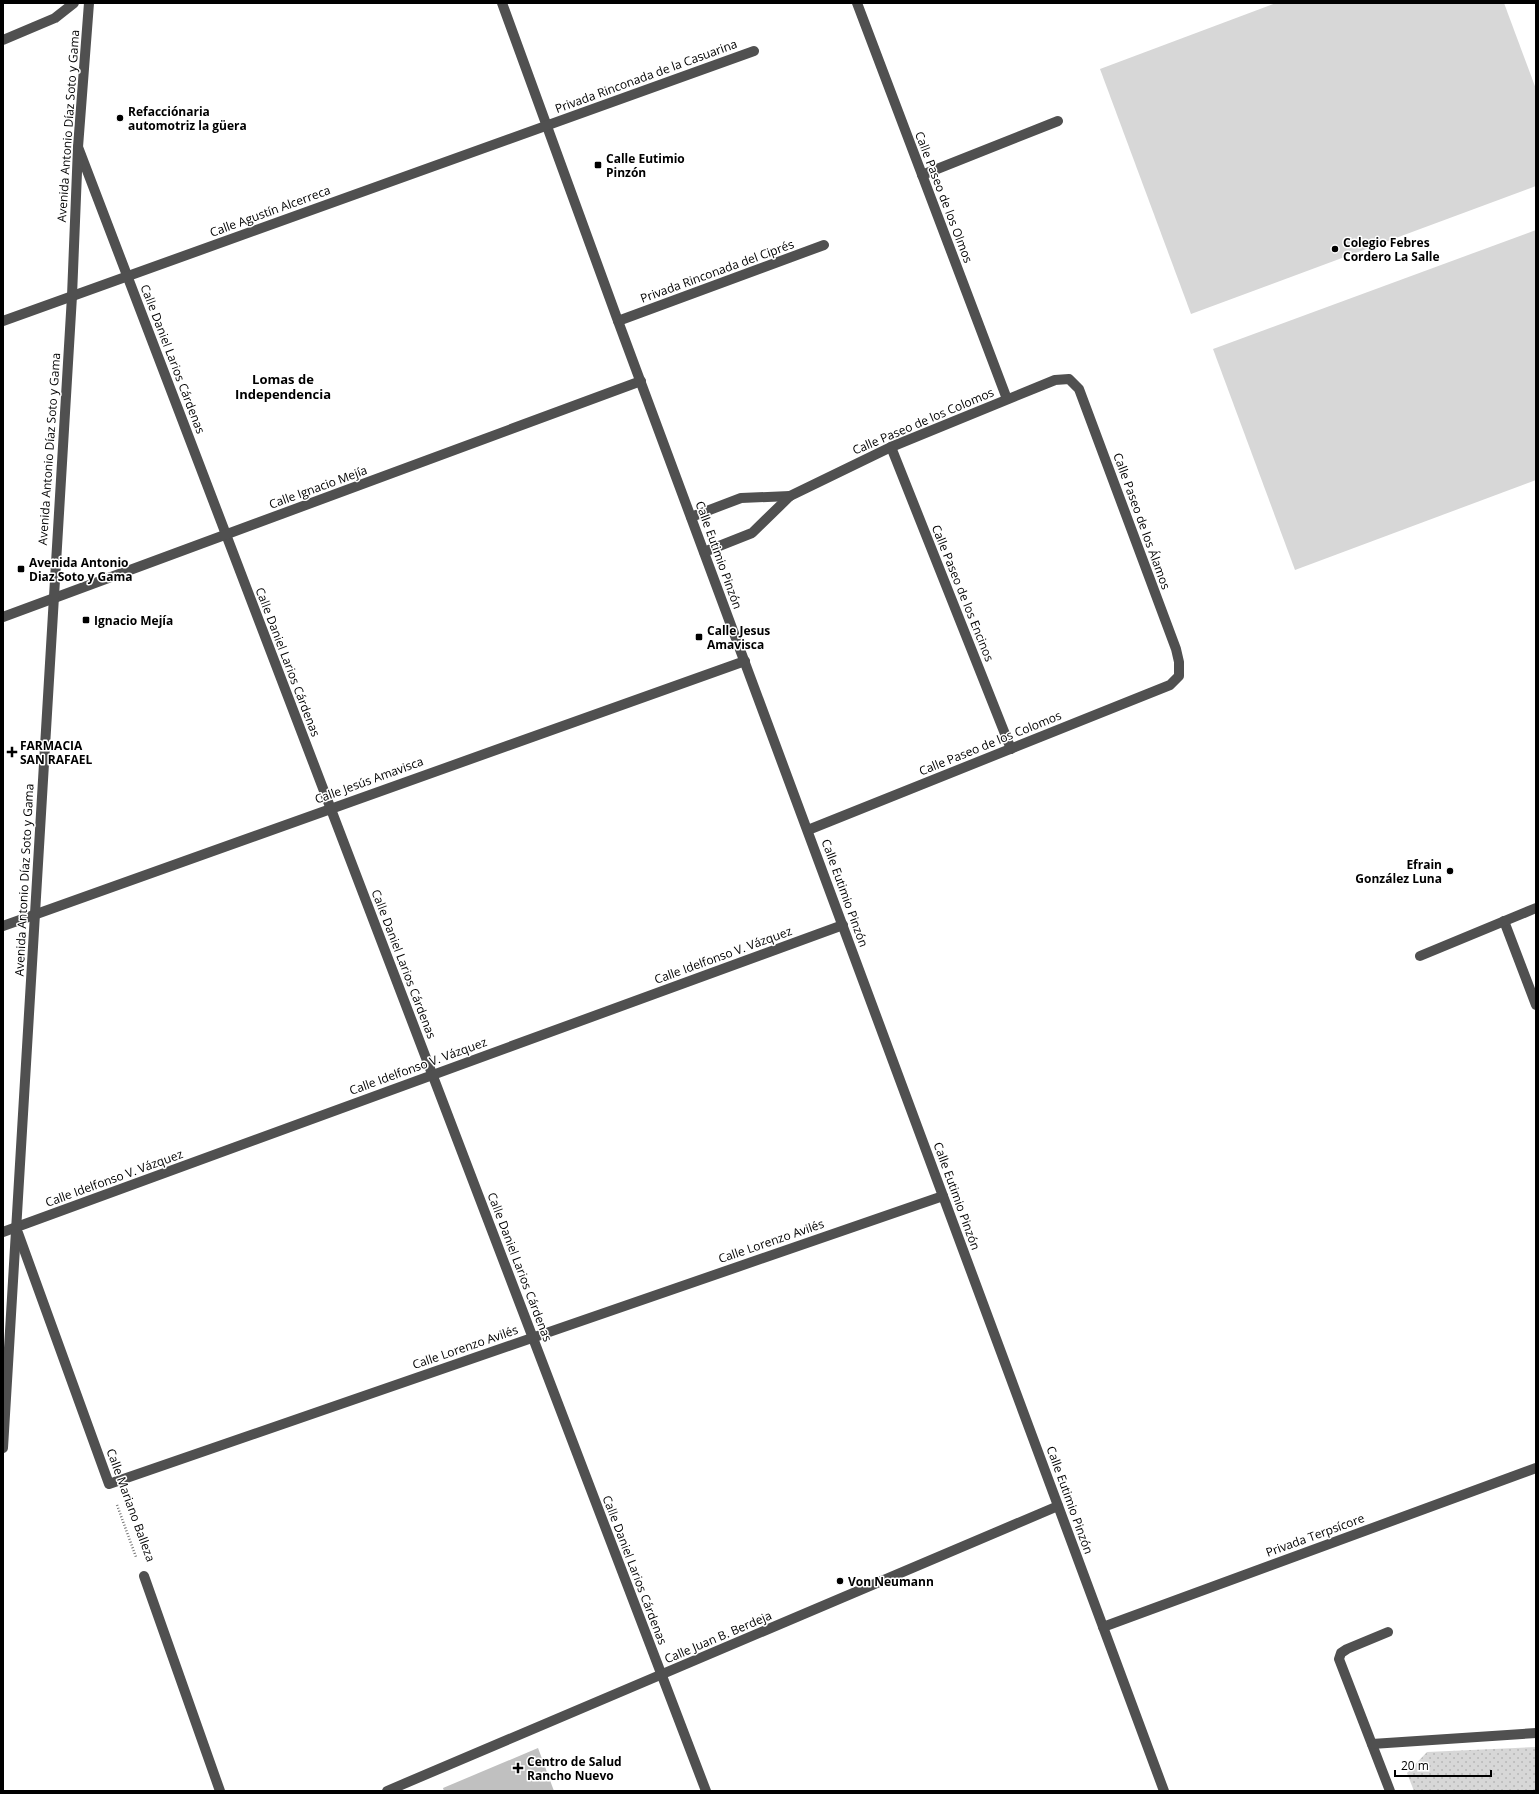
<svg xmlns="http://www.w3.org/2000/svg" width="1539" height="1794" font-family="'Open Sans',sans-serif">
<style>
.grass{fill:#d7d7d7}
.park{fill:url(#park-dots)}
.building{fill:#c0c0c0}
.lines{fill:none;stroke-linecap:round;stroke-linejoin:round}
.path{stroke:#727272;stroke-width:2.5;stroke-dasharray:1 2;stroke-linecap:butt}
.minor{stroke:#505050;stroke-width:10}
.poi-dot{fill:#000;stroke:#fff;stroke-width:1.5}
.labels{text-anchor:middle;dominant-baseline:central;stroke-width:3;stroke-linejoin:round;paint-order:stroke}
.street-label{font-size:12px;fill:#000;stroke:#fff}
.poi-label{font-size:12px;font-weight:bold;fill:#000;stroke:#fff;text-anchor:start}
.neighbourhood-label{font-size:13px;font-weight:bold;fill:#000;stroke:#fff}
</style>
<defs>
<pattern id="park-dots" width="8" height="8" patternUnits="userSpaceOnUse"><rect width="8" height="8" fill="#d7d7d7"/><path d="M2 2h.1M6 6h.1" fill="none" stroke="#b7b7b7" stroke-width="1.8" stroke-linecap="round"/></pattern>
</defs>
<rect width="100%" height="100%" fill="#fff"/>
<g class="grass">
<polygon points="1276,3 1504,3 1536,89 1536,186 1191,314 1100,69"/>
<polygon points="1536,230 1536,480 1295,570 1213,349"/>
</g>
<polygon class="park" points="1536,1747 1536,1791 1414,1791 1407,1773 1427,1752"/>
<polygon class="building" points="538,1748 554,1791 444,1791 443,1788"/>
<g class="lines">
<polyline class="path" points="117,1505 136,1557"/>
<g class="minor">
<polyline points="502,3 618,321 1164,1791"/>
<polyline points="857,3 1007,399"/>
<polyline points="3,40 55,18 74,3"/>
<polyline points="78,147 706,1791"/>
<polyline points="922,175 1058,121"/>
<polyline points="3,321 754,51"/>
<polyline points="618,321 824,245"/>
<polyline points="891,447 1011,749"/>
<polyline points="691,517 741,498 790,496"/>
<polyline points="704,552 752,533 790,496 891,447 1055,380 1069,379 1079,389 1176,649 1179,662 1179,676 1170,685 808,830"/>
<polyline points="3,617 641,381"/>
<polyline points="1504,921 1536,1005"/>
<polyline points="3,926 745,661"/>
<polyline points="1420,956 1536,908"/>
<polyline points="3,1232 843,925"/>
<polyline points="18,1233 109,1484 943,1196"/>
<polyline points="3,1448 72,296 78,147 89,3"/>
<polyline points="144,1576 220,1791"/>
<polyline points="1103,1627 1536,1468"/>
<polyline points="1388,1632 1347,1649 1341,1653 1339,1659 1390,1791"/>
<polyline points="1372,1744 1536,1733"/>
<polyline points="387,1791 1058,1506"/>
</g>
</g>
<g class="poi-dot">
<circle cx="120" cy="118" r="4"/>
<rect x="594" y="161" width="8" height="8" rx="2"/>
<circle cx="1335" cy="249" r="4"/>
<rect x="17" y="565" width="8" height="8" rx="2"/>
<rect x="82" y="616" width="8" height="8" rx="2"/>
<rect x="695" y="633" width="8" height="8" rx="2"/>
<path d="M10 746h4v4h4v4h-4v4h-4v-4h-4v-4h4z"/>
<circle cx="1450" cy="871" r="4"/>
<circle cx="840" cy="1581" r="4"/>
<path d="M516 1762h4v4h4v4h-4v4h-4v-4h-4v-4h4z"/>
</g>
<g class="labels">
<g class="street-label">
<text transform="translate(646 76) rotate(-20)">Privada Rinconada de la Casuarina</text>
<text transform="translate(68 126) rotate(-86)">Avenida Antonio Díaz Soto y Gama</text>
<text transform="translate(944 197) rotate(69)">Calle Paseo de los Olmos</text>
<text transform="translate(270 211) rotate(-20)">Calle Agustín Alcerreca</text>
<text transform="translate(717 271) rotate(-20)">Privada Rinconada del Ciprés</text>
<text transform="translate(173 359) rotate(69)">Calle Daniel Larios Cárdenas</text>
<text transform="translate(923 421) rotate(-23)">Calle Paseo de los Colomos</text>
<text transform="translate(49 449) rotate(-86)">Avenida Antonio Díaz Soto y Gama</text>
<text transform="translate(318 487) rotate(-20)">Calle Ignacio Mejía</text>
<text transform="translate(1142 521) rotate(70)">Calle Paseo de los Álamos</text>
<text transform="translate(719 555) rotate(70)">Calle Eutimio Pinzón</text>
<text transform="translate(963 593) rotate(68)">Calle Paseo de los Encinos</text>
<text transform="translate(288 662) rotate(69)">Calle Daniel Larios Cárdenas</text>
<text transform="translate(990 743) rotate(-22)">Calle Paseo de los Colomos</text>
<text transform="translate(369 780) rotate(-20)">Calle Jesús Amavisca</text>
<text transform="translate(24 880) rotate(-87)">Avenida Antonio Díaz Soto y Gama</text>
<text transform="translate(845 893) rotate(70)">Calle Eutimio Pinzón</text>
<text transform="translate(723 955) rotate(-20)">Calle Idelfonso V. Vázquez</text>
<text transform="translate(404 964) rotate(69)">Calle Daniel Larios Cárdenas</text>
<text transform="translate(418 1066) rotate(-20)">Calle Idelfonso V. Vázquez</text>
<text transform="translate(114 1178) rotate(-20)">Calle Idelfonso V. Vázquez</text>
<text transform="translate(957 1196) rotate(70)">Calle Eutimio Pinzón</text>
<text transform="translate(771 1241) rotate(-19)">Calle Lorenzo Avilés</text>
<text transform="translate(520 1267) rotate(69)">Calle Daniel Larios Cárdenas</text>
<text transform="translate(465 1347) rotate(-19)">Calle Lorenzo Avilés</text>
<text transform="translate(1070 1500) rotate(70)">Calle Eutimio Pinzón</text>
<text transform="translate(131 1505) rotate(70)">Calle Mariano Balleza</text>
<text transform="translate(1315 1535) rotate(-20)">Privada Terpsícore</text>
<text transform="translate(635 1570) rotate(69)">Calle Daniel Larios Cárdenas</text>
<text transform="translate(718 1637) rotate(-23)">Calle Juan B. Berdeja</text>
</g>
<g class="poi-label">
<text x="128" y="111">Refacciónaria<tspan x="128" dy="14">automotriz la güera</tspan></text>
<text x="606" y="158">Calle Eutimio<tspan x="606" dy="14">Pinzón</tspan></text>
<text x="1343" y="242">Colegio Febres<tspan x="1343" dy="14">Cordero La Salle</tspan></text>
<text x="29" y="562">Avenida Antonio<tspan x="29" dy="14">Diaz Soto y Gama</tspan></text>
<text x="94" y="620">Ignacio Mejía</text>
<text x="707" y="630">Calle Jesus<tspan x="707" dy="14">Amavisca</tspan></text>
<text x="20" y="745">FARMACIA<tspan x="20" dy="14">SAN RAFAEL</tspan></text>
<text x="1442" y="864" text-anchor="end">Efrain<tspan x="1442" dy="14">González Luna</tspan></text>
<text x="848" y="1581">Von Neumann</text>
<text x="527" y="1761">Centro de Salud<tspan x="527" dy="14">Rancho Nuevo</tspan></text>
</g>
<g class="neighbourhood-label">
<text x="283" y="379">Lomas de<tspan x="283" dy="15">Independencia</tspan></text>
</g>
</g>
<rect width="1539" height="1794" fill="none" stroke="#000000" stroke-width="8"/>
<path d="M1395 1770v6h96v-6" fill="none" stroke="#000000" stroke-width="2"/>
<text x="1401" y="1770" font-size="12" fill="#000000" stroke="#ffffff" stroke-width="3" paint-order="stroke">20 m</text>
</svg>
